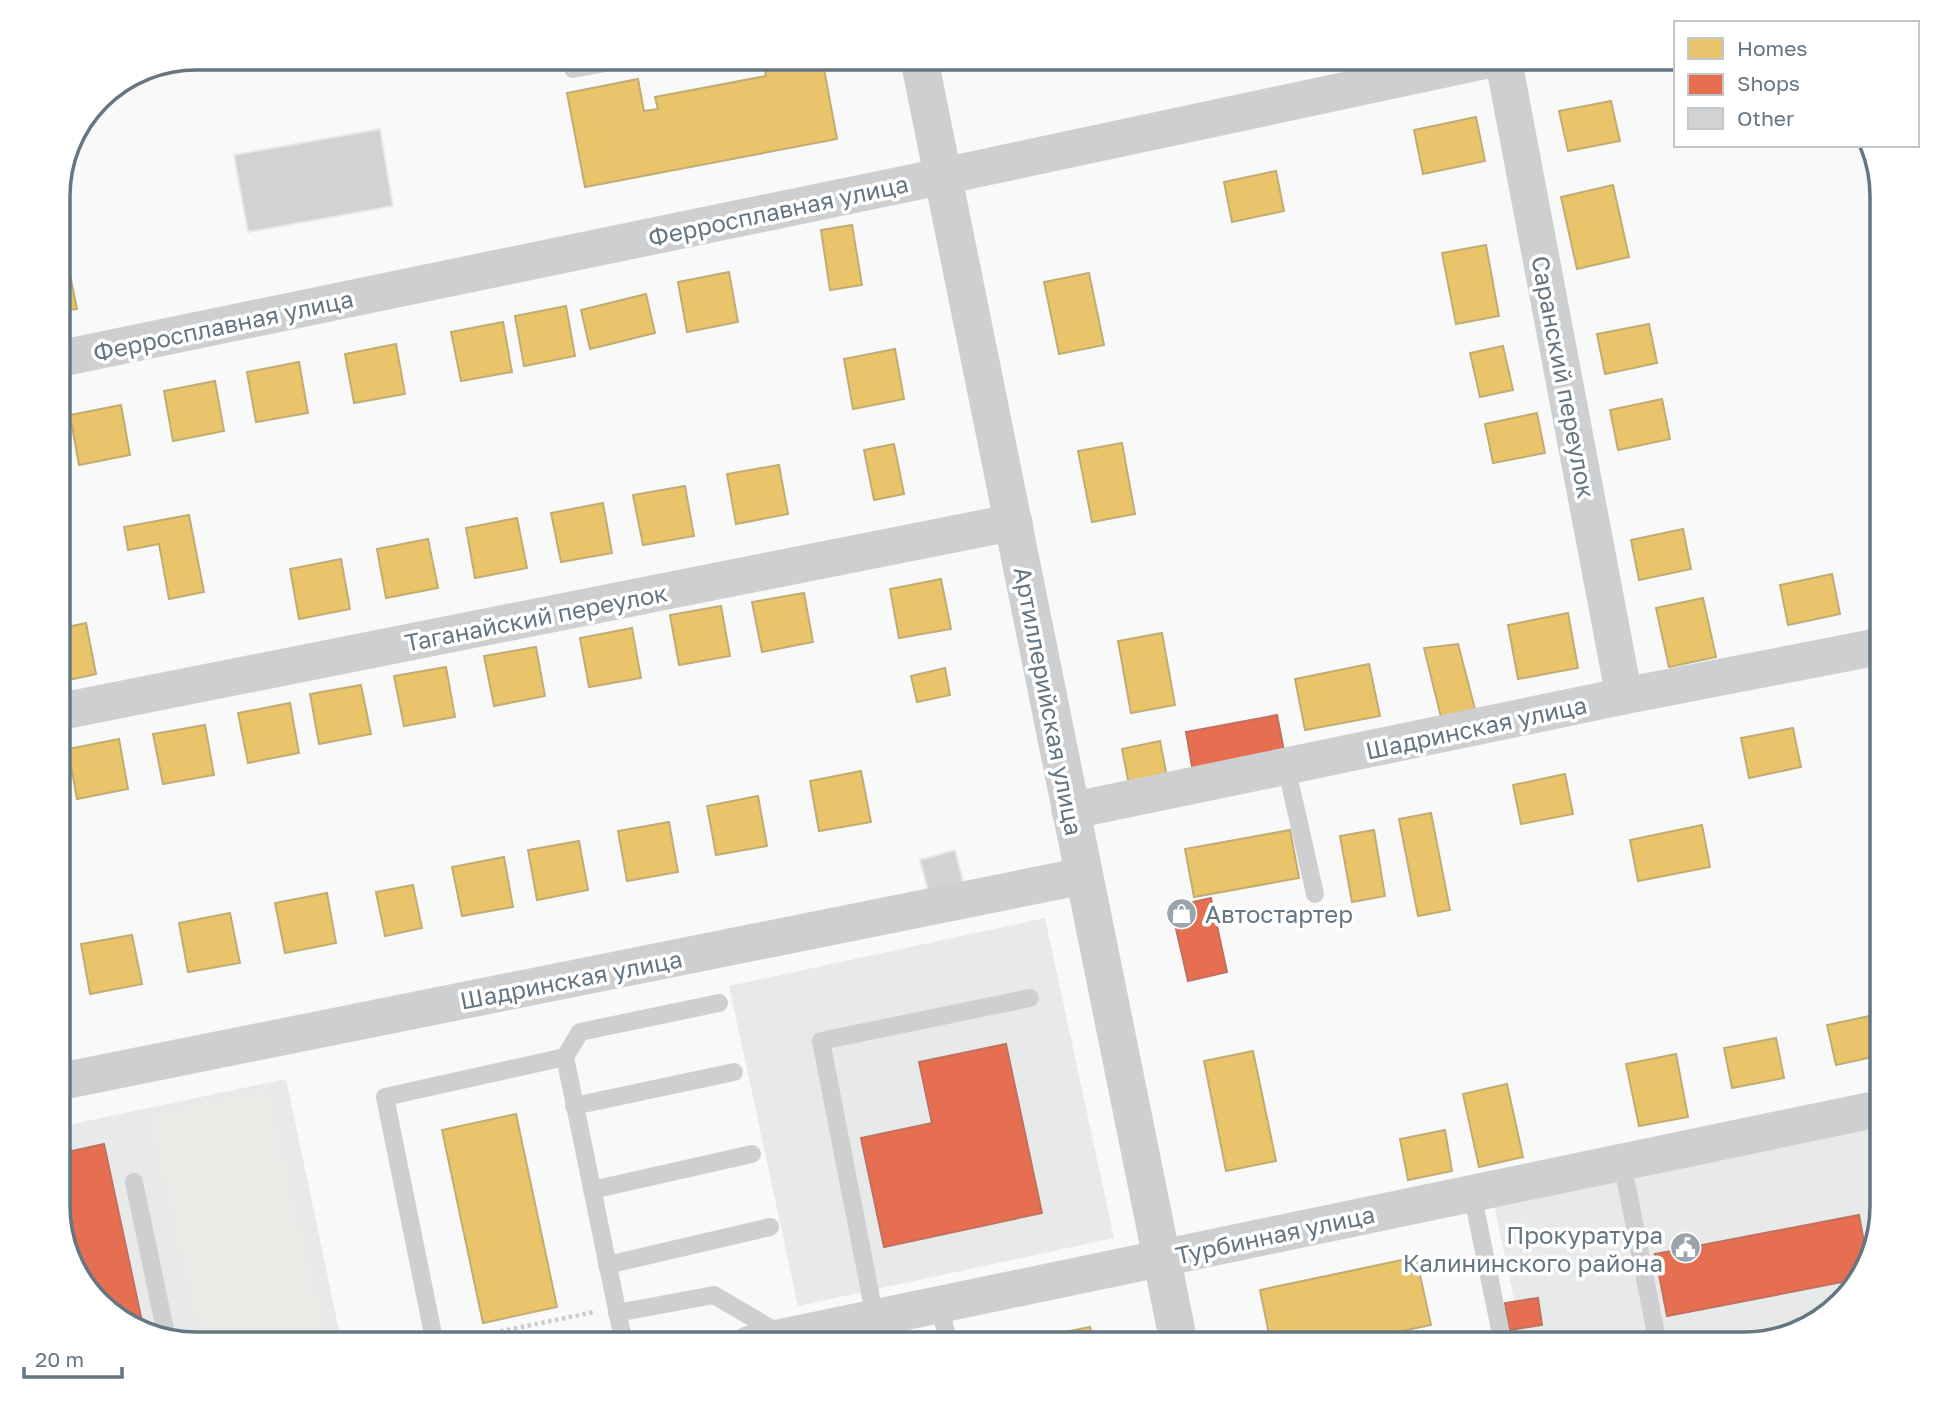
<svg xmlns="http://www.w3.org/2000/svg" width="1940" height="1402" font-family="'Golos Text',sans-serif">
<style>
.built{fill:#e8e9e9}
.green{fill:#e8ebe6}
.homes{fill:#e9c46a;stroke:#c1ad72;stroke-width:2}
.shops{fill:#e76f51;stroke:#c07160;stroke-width:2}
.building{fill:#d0d2d3;stroke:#e8e8e8;stroke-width:2}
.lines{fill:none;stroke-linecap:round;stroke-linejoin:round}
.path{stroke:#cbcccd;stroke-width:4.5;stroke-dasharray:3.5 3.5;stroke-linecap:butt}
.service{stroke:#cecfd0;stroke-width:18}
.minor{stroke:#cecfd0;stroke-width:37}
.tertiary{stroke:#cecfd0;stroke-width:38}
.labels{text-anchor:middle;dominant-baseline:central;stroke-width:7;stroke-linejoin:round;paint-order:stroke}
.street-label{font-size:24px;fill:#657683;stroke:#fff}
.poi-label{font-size:24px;fill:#657683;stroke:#fff;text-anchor:start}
.rim{fill:none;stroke:#657683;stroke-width:3.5}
</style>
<rect width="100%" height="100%" fill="#f9f9f9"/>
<g class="built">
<polygon points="1045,918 1114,1238 798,1306 729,986"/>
<polygon points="286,1079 342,1344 196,1344 112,1316 72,1267 58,1214 58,1127"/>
<polygon points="1882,1123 1882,1206 1854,1290 1805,1330 1744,1344 1523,1344 1494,1204"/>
</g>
<polygon class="green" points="267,1089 327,1344 203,1344 150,1116"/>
<g class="homes">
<polygon points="749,58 822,58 837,139 585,187 567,93 638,79 644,111 658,109 655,97 766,76 763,61 750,63"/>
<polygon points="1611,101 1620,141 1568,151 1559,111"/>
<polygon points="1476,117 1485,161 1423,174 1414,130"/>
<polygon points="1276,171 1284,211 1232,222 1224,182"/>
<polygon points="1613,185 1629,257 1577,269 1561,197"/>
<polygon points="58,216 77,309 58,312"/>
<polygon points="852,225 862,285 830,290 821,230"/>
<polygon points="1486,245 1499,316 1456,324 1442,253"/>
<polygon points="729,272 738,322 687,332 678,282"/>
<polygon points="1089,273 1104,345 1059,354 1044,282"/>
<polygon points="646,294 655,333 590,349 581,310"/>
<polygon points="566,306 575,356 524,366 515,316"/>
<polygon points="503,322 512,372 461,381 451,332"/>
<polygon points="1649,324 1657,363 1605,374 1597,334"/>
<polygon points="396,344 405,394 354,403 345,354"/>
<polygon points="1503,346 1513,390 1480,397 1470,353"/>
<polygon points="895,349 904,399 853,409 844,359"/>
<polygon points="299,362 308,413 256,422 247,372"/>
<polygon points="215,381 224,431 173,441 164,391"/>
<polygon points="1662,399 1670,439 1618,450 1610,410"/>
<polygon points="121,405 130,455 79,465 70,415"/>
<polygon points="1537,413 1545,453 1493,463 1485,424"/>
<polygon points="1122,443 1135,514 1092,522 1078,451"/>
<polygon points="894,444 904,494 874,500 864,450"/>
<polygon points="779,465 788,514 736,524 727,474"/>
<polygon points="685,486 694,536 643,545 633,495"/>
<polygon points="603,503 612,553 561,562 551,513"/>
<polygon points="189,515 204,592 169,599 159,544 128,550 124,527"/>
<polygon points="517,518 527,568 475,578 466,528"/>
<polygon points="1683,529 1691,569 1639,580 1631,540"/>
<polygon points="428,539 438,588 386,598 377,549"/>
<polygon points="341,559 350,609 299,619 290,569"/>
<polygon points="1882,565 1882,607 1874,567"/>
<polygon points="1832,574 1840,614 1788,625 1780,585"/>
<polygon points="941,579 951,629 899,638 890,589"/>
<polygon points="804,593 813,642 762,652 752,602"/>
<polygon points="1703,598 1716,657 1669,667 1656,608"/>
<polygon points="721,606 730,656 679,665 670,615"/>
<polygon points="1568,613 1578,668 1518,679 1508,625"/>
<polygon points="86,623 96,674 60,682 58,673 58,629"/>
<polygon points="632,628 641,678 589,687 580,638"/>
<polygon points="1162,633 1175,705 1131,713 1118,641"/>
<polygon points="1458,644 1475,709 1441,717 1424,648"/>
<polygon points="536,647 545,696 494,706 484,656"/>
<polygon points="1369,664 1380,716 1305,730 1295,679"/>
<polygon points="446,667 455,717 404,726 394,676"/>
<polygon points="945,668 950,695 917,702 911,676"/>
<polygon points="361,685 371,734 319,744 310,694"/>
<polygon points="290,703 299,753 248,763 238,713"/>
<polygon points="205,725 214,775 163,784 153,734"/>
<polygon points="1793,728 1801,767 1749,778 1741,738"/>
<polygon points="119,739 128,789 77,799 68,749"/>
<polygon points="1160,741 1168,782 1130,790 1122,749"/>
<polygon points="861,771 871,822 819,831 810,781"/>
<polygon points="1565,774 1573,814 1521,824 1513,785"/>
<polygon points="758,796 767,846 716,855 707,806"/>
<polygon points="1431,813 1450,910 1418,916 1399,819"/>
<polygon points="669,822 678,872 627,881 618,831"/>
<polygon points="1702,825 1710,867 1638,881 1630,840"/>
<polygon points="1290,830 1299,878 1194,897 1185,849"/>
<polygon points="1374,830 1385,896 1352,902 1340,836"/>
<polygon points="579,841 588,890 537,900 528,850"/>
<polygon points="504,857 513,907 462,916 452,867"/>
<polygon points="413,885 422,928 385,936 376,892"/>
<polygon points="327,893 336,943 285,953 275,903"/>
<polygon points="230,913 240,963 188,972 179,923"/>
<polygon points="132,935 142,984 90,994 81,944"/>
<polygon points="1879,1014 1882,1028 1882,1055 1836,1065 1827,1025"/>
<polygon points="1776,1038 1784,1078 1732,1088 1724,1048"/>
<polygon points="1253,1051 1276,1161 1226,1171 1204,1061"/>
<polygon points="1676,1054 1688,1117 1639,1126 1626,1064"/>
<polygon points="1507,1084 1523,1157 1479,1167 1463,1094"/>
<polygon points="516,1114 557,1307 483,1323 442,1130"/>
<polygon points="1445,1130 1452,1171 1408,1180 1400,1139"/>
<polygon points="1416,1257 1431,1325 1339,1344 1271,1344 1260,1290"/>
<polygon points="1090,1327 1094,1344 1006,1344"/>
</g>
<g class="shops">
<polygon points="1277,715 1286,761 1194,778 1186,732"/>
<polygon points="1211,898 1227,972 1188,981 1171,907"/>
<polygon points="1006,1044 1042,1213 884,1247 861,1138 932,1123 919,1062"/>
<polygon points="104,1144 143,1326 112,1316 72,1267 58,1214 58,1154"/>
<polygon points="1859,1215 1866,1253 1858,1279 1667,1316 1655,1254"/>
<polygon points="1538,1298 1542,1325 1509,1330 1505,1303"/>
</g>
<g class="building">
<polygon points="380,129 393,206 248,232 234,155"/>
<polygon points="955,850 964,885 929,894 920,860"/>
</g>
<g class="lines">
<polyline class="path" points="459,1340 594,1312"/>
<g class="service">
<polyline points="571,58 573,69 632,58"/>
<polyline points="1286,766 1315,894"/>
<polyline points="565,1057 580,1032 719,1003"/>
<polyline points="574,1106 734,1072"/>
<polyline points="1622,1162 1658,1344"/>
<polyline points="134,1182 166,1334"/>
<polyline points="592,1190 752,1154"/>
<polyline points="1472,1193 1503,1344"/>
<polyline points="607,1265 770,1227"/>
<polyline points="939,1305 949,1344"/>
<polyline points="617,1313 714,1295 780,1334"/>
<polyline points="875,1318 821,1041 1030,998"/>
<polyline points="435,1344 385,1097 565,1057 624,1344"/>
</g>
<g class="minor">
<polyline points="1503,58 1624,696"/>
<polyline points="58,359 944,176 1497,58"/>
<polyline points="58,712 1014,522"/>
<polyline points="1070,811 1624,696 1882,646"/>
<polyline points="58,1082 1083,876"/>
<polyline points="750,1344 1882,1108"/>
</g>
<polyline class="tertiary" points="919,58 1179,1344"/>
</g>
<defs>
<symbol id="shop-disc" viewBox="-11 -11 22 22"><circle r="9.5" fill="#99a4ac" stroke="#fff"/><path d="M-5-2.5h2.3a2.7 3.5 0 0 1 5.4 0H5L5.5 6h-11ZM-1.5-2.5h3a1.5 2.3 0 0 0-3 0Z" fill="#fff"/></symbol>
<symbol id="civic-disc" viewBox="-11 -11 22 22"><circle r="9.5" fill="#99a4ac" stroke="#fff"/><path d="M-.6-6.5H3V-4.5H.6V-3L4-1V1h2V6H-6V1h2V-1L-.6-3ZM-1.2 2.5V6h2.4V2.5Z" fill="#fff"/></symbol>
</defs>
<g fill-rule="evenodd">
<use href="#shop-disc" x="1164" y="896" width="35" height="35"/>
<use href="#civic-disc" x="1668" y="1230" width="35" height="35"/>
</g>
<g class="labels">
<g class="street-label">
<text transform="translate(778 210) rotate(-12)">Ферросплавная улица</text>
<text transform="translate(223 325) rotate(-12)">Ферросплавная улица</text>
<text transform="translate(1564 377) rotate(79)">Саранский переулок</text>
<text transform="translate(536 617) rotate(-11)">Таганайский переулок</text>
<text transform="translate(1049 701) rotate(79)">Артиллерийская улица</text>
<text transform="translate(1476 727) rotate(-12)">Шадринская улица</text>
<text transform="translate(571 979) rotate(-11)">Шадринская улица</text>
<text transform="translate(1275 1234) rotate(-12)">Турбинная улица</text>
</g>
<g class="poi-label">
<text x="1205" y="913">Автостартер</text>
<text x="1663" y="1234" text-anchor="end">Прокуратура<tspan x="1663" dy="28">Калининского района</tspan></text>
</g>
</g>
<path d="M0 0H1940V1402H0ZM196 70H1744A126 126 0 0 1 1870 196V1206A126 126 0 0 1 1744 1332H196A126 126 0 0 1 70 1206V196A126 126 0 0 1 196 70Z" fill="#fff" fill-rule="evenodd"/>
<path class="rim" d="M196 70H1744A126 126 0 0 1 1870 196V1206A126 126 0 0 1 1744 1332H196A126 126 0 0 1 70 1206V196A126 126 0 0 1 196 70Z"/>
<rect x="1674" y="21" width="245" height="126" fill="#ffffff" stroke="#c1c8cd" stroke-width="2"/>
<rect x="1688" y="38" width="35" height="21" fill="#e9c46a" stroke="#c1c8cd" stroke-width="2"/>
<text x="1737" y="56" font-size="21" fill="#657683">Homes</text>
<rect x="1688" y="74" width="35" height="21" fill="#e76f51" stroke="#c1c8cd" stroke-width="2"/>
<text x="1737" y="91" font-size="21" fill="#657683">Shops</text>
<rect x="1688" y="108" width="35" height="21" fill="#d0d2d3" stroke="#c1c8cd" stroke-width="2"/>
<text x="1737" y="126" font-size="21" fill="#657683">Other</text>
<path d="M24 1367v10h98v-10" fill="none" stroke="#657683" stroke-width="3.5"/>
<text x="35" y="1367" font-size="21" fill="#657683" stroke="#ffffff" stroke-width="5" paint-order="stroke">20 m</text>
</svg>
